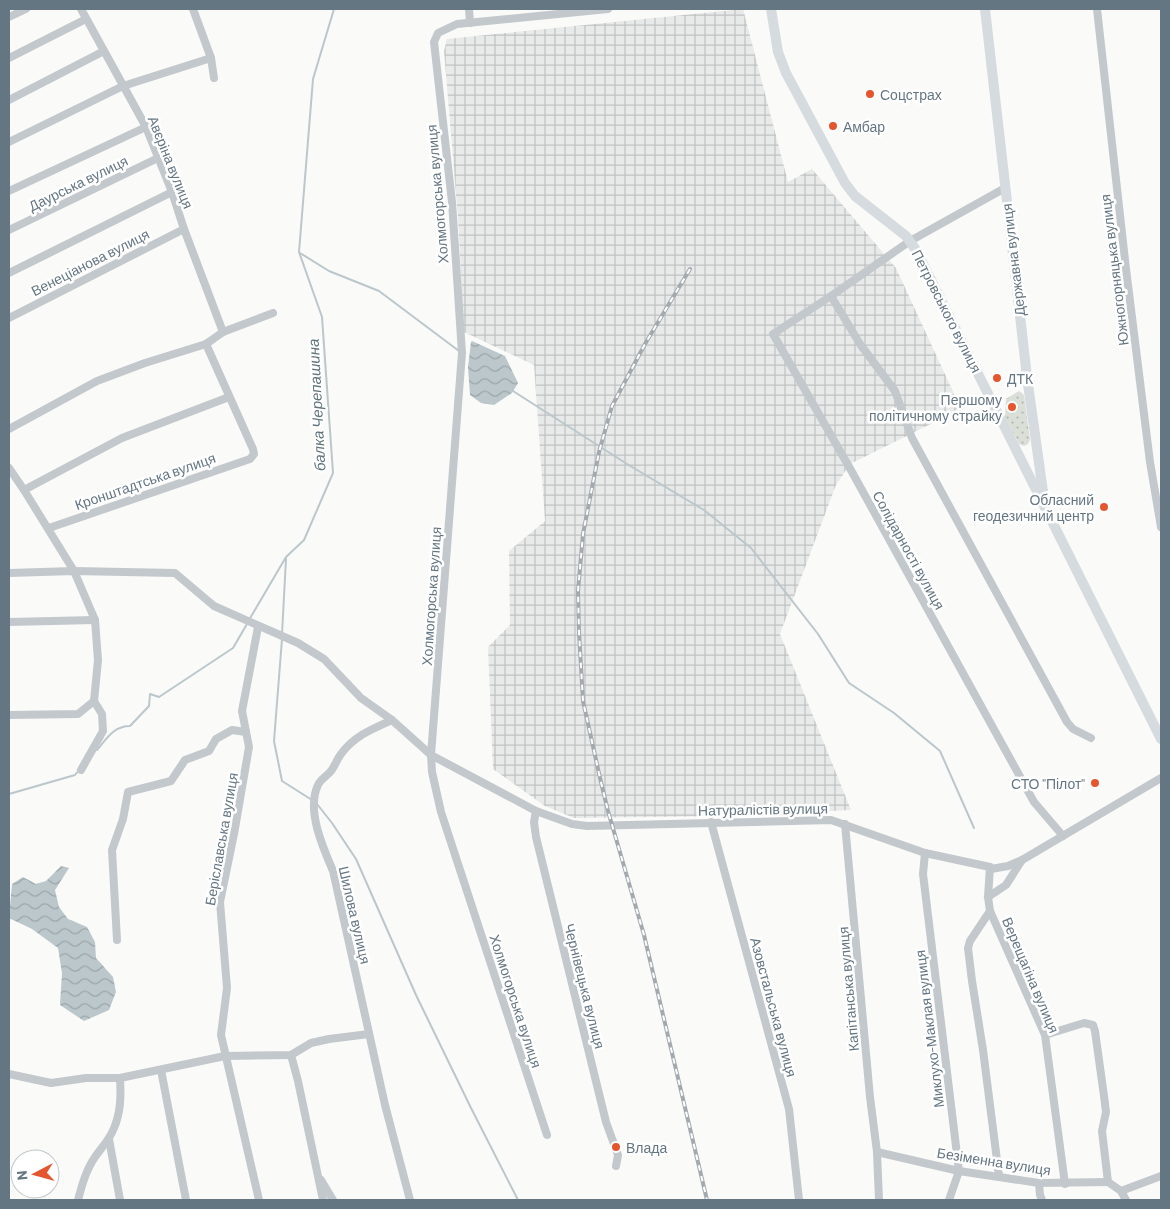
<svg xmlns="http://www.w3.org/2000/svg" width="1170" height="1209" font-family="Barlow,sans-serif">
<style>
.industrial{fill:url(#industrial-grid)}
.grass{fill:url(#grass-dots)}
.water{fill:url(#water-waves)}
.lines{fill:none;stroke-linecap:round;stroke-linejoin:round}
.stream{stroke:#bbc7cb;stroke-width:2}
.minor{stroke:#c3c8cc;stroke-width:8}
.major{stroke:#d6dbdf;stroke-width:10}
.rail-casing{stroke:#a2aab0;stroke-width:4}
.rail{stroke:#fff;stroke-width:2;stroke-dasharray:5.5;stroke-linecap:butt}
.poi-dot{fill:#e4572e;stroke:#fff;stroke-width:2}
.labels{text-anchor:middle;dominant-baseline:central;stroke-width:5;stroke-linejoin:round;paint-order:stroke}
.poi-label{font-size:14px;fill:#657683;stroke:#fff;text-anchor:start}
.street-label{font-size:14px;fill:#657683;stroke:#fff}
.water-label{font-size:15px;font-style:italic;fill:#60757c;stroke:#fff}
</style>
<defs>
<pattern id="industrial-grid" width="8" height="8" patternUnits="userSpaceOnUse" patternTransform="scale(1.25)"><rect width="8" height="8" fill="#e8e9e9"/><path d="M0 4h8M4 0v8" fill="none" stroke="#c0c1c2"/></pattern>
<pattern id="grass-dots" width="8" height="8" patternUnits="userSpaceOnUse" patternTransform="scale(1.25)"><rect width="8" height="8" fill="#dadfd7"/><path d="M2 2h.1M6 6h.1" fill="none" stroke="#b4b9b4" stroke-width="1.8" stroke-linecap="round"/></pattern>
<pattern id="water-waves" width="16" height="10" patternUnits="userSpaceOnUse" patternTransform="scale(1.25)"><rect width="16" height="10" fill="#bbc7cb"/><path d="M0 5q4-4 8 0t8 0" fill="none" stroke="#9ca6aa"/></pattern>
</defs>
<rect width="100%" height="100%" fill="#fafaf8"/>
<polygon class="industrial" points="743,9 788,182 812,169 896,268 961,409 850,464 836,485 780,634 851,810 729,816 574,818 545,806 493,769 488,647 510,625 509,551 545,521 534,365 464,332 458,218 444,51 447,39"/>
<polygon class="grass" points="1019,391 1024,395 1030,440 1028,444 1024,446 1019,444 1005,417 1006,399"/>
<g class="water">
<polygon points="472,341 505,356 518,383 512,393 494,405 481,403 470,395 468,367 471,342"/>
<polygon points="61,866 69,868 55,890 59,907 68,919 87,927 95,942 96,958 113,977 116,992 109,1010 84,1021 60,1005 62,973 58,948 32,929 9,918 12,884 23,877 36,884 46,881"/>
</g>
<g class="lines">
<g class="stream">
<polyline points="300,253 329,271 379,291 459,351"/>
<polyline points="513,391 627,464 704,510 751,548 818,634 849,683 894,713 940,751 974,828"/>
<polyline points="249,620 286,557 304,540 333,473 322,317 299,252 313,79 334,9"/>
<polyline points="282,634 286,559"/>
<polyline points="282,639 274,741 282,781 312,800"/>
<path d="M97,750c10,-12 17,-24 33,-24l19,-20 1,-12 9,3 74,-49 14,-24"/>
<polyline points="9,794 75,775 79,770"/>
<polyline points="317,804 332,823 356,859 416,995 471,1108 518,1200"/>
</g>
<g class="minor">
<polyline points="81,9 146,127 172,192 184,229 223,332"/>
<polyline points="193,9 211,58 214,78"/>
<polyline points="469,9 470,23"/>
<polyline points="1097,9 1126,269 1150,462 1161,527"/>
<polyline points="9,17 26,9"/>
<polyline points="9,58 86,19"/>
<polyline points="9,100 104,51"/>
<polyline points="9,142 123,86 211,58"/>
<polyline points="1005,188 910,241 831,296 773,334 852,472 1034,802 1063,836"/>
<polyline points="9,191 146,127"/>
<polyline points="9,230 158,158"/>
<polyline points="9,273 172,192"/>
<polyline points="831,296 860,344 895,391 912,438 1067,722 1073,729 1091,738"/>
<polyline points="9,318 184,229"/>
<polyline points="9,429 97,381 145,363 206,344 223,332 273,313"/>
<polyline points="9,468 24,490 74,571 95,620 98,660 94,701 102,714 103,731 81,770"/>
<polyline points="24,490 122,438 229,397"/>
<polyline points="49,528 250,459 254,454 253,449 206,344"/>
<polyline points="9,573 74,571 175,573 214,606 298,643 324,659 361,698 392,720 431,755 536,811 572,824 587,826 831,820 925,853 990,867 991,869 1008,866 1022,860 1161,778"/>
<polyline points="9,622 95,620"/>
<polyline points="258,627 242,711 249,747 234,834 220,902 227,988 221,1035 259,1200"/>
<polyline points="9,715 78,714 94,701"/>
<path d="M392,720c-20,9 -38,16 -51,34 -4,5 -6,12 -10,17 -4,5 -10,8 -13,14 -12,25 5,63 15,86l52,234 25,95"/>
<polyline points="536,811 534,822 536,837 606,1122 618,1155 616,1166"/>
<polyline points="711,822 789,1109 799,1200"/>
<polyline points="845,824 870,1097 877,1152 879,1200"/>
<polyline points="925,853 923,874 959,1171 949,1200"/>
<polyline points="990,867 988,897 990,911 1045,1035 1065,1184"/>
<polyline points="988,897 1006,885 1022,860"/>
<polyline points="990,911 970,941 968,948 972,981 983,1050 999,1176"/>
<polyline points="117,940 112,850 123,819 128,792 171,781 185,760 209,751 216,739 232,730 246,732"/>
<polyline points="1045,1035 1084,1023 1093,1025 1095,1031 1104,1096 1106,1112 1102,1131 1108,1182 1121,1191 1126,1200"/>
<polyline points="291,1055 298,1081 323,1200"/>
<polyline points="161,1070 186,1200"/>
<polyline points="9,1074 51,1083 86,1078 120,1078 225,1056 291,1055 311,1043 329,1039 369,1034"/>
<polyline points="547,1135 441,812 432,772 431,755 462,353 452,202 434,42 438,33 457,24 608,9"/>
<polyline points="109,1139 120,1200"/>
<polyline points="877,1152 959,1171 1039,1183 1108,1182"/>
<polyline points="321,1180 333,1200"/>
<polyline points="1039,1183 1040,1195 1042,1200"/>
<polyline points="1121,1191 1161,1176"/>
<path d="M78,1200c4,-15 8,-30 17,-43 7,-10 15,-18 19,-29 7,-16 7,-33 6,-50"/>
</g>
<g class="major">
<polyline points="771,9 778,52 786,73 845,183 855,196 906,236 916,250 1161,739"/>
<polyline points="985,9 1027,377 1044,499"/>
</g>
<defs>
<polyline id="rail" points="690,269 645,344 612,406 599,452 583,534 578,591 579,632 583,701 600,778 608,811 644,935 707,1200"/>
</defs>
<use href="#rail" class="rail-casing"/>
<use href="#rail" class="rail"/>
</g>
<g class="poi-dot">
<circle cx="870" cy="94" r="5"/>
<circle cx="833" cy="126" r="5"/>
<circle cx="997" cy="378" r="5"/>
<circle cx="1012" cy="407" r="5"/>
<circle cx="1104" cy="507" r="5"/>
<circle cx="1095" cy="783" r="5"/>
<circle cx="616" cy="1147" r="5"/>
</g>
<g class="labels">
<g class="poi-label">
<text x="880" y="94">Соцстрах</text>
<text x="843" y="126">Амбар</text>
<text x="1007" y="378">ДТК</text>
<text x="1002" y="399" text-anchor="end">Першому<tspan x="1002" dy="16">політичному страйку</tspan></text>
<text x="1094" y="499" text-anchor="end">Обласний<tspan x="1094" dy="16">геодезичний центр</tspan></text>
<text x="1085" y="783" text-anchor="end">СТО "Пілот"</text>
<text x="626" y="1147">Влада</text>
</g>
<g class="street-label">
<text transform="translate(171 162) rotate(68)">Авєріна вулиця</text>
<text transform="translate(78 183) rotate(-26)">Даурська вулиця</text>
<text transform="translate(437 194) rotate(-95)">Холмогорська вулиця</text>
<text transform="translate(1013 260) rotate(-97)">Державна вулиця</text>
<text transform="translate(90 262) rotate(-27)">Венеціанова вулиця</text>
<text transform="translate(1114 270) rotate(-97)">Южногорняцька вулиця</text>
<text transform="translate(947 311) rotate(63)">Петровського вулиця</text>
<text transform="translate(145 481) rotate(-19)">Кронштадтська вулиця</text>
<text transform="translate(909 550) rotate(61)">Солідарності вулиця</text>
<text transform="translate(431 596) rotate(-86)">Холмогорська вулиця</text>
<text transform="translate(763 809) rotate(-1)">Натуралістів вулиця</text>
<text transform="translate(221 839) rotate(-80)">Беріславська вулиця</text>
<text transform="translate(355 915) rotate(77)">Шилова вулиця</text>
<text transform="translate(1031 975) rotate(67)">Верещагіна вулиця</text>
<text transform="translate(585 986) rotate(76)">Чернівецька вулиця</text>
<text transform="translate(848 989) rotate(-95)">Капітанська вулиця</text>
<text transform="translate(516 1001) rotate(72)">Холмогорська вулиця</text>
<text transform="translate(774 1007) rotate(75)">Азовстальська вулиця</text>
<text transform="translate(929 1029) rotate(-97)">Миклухо-Маклая вулиця</text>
<text transform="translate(994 1161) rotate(9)">Безіменна вулиця</text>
</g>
<g class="water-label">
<text transform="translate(316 405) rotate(-93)">балка Черепашина</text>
</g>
</g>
<rect width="1170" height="1209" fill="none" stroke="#657683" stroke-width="20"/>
<g transform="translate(35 1174) rotate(264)"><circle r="24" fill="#ffffff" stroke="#c1c8cd"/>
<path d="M0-4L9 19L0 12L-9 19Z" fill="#e4572e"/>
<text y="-8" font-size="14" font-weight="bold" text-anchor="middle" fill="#657683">N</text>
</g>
</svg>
